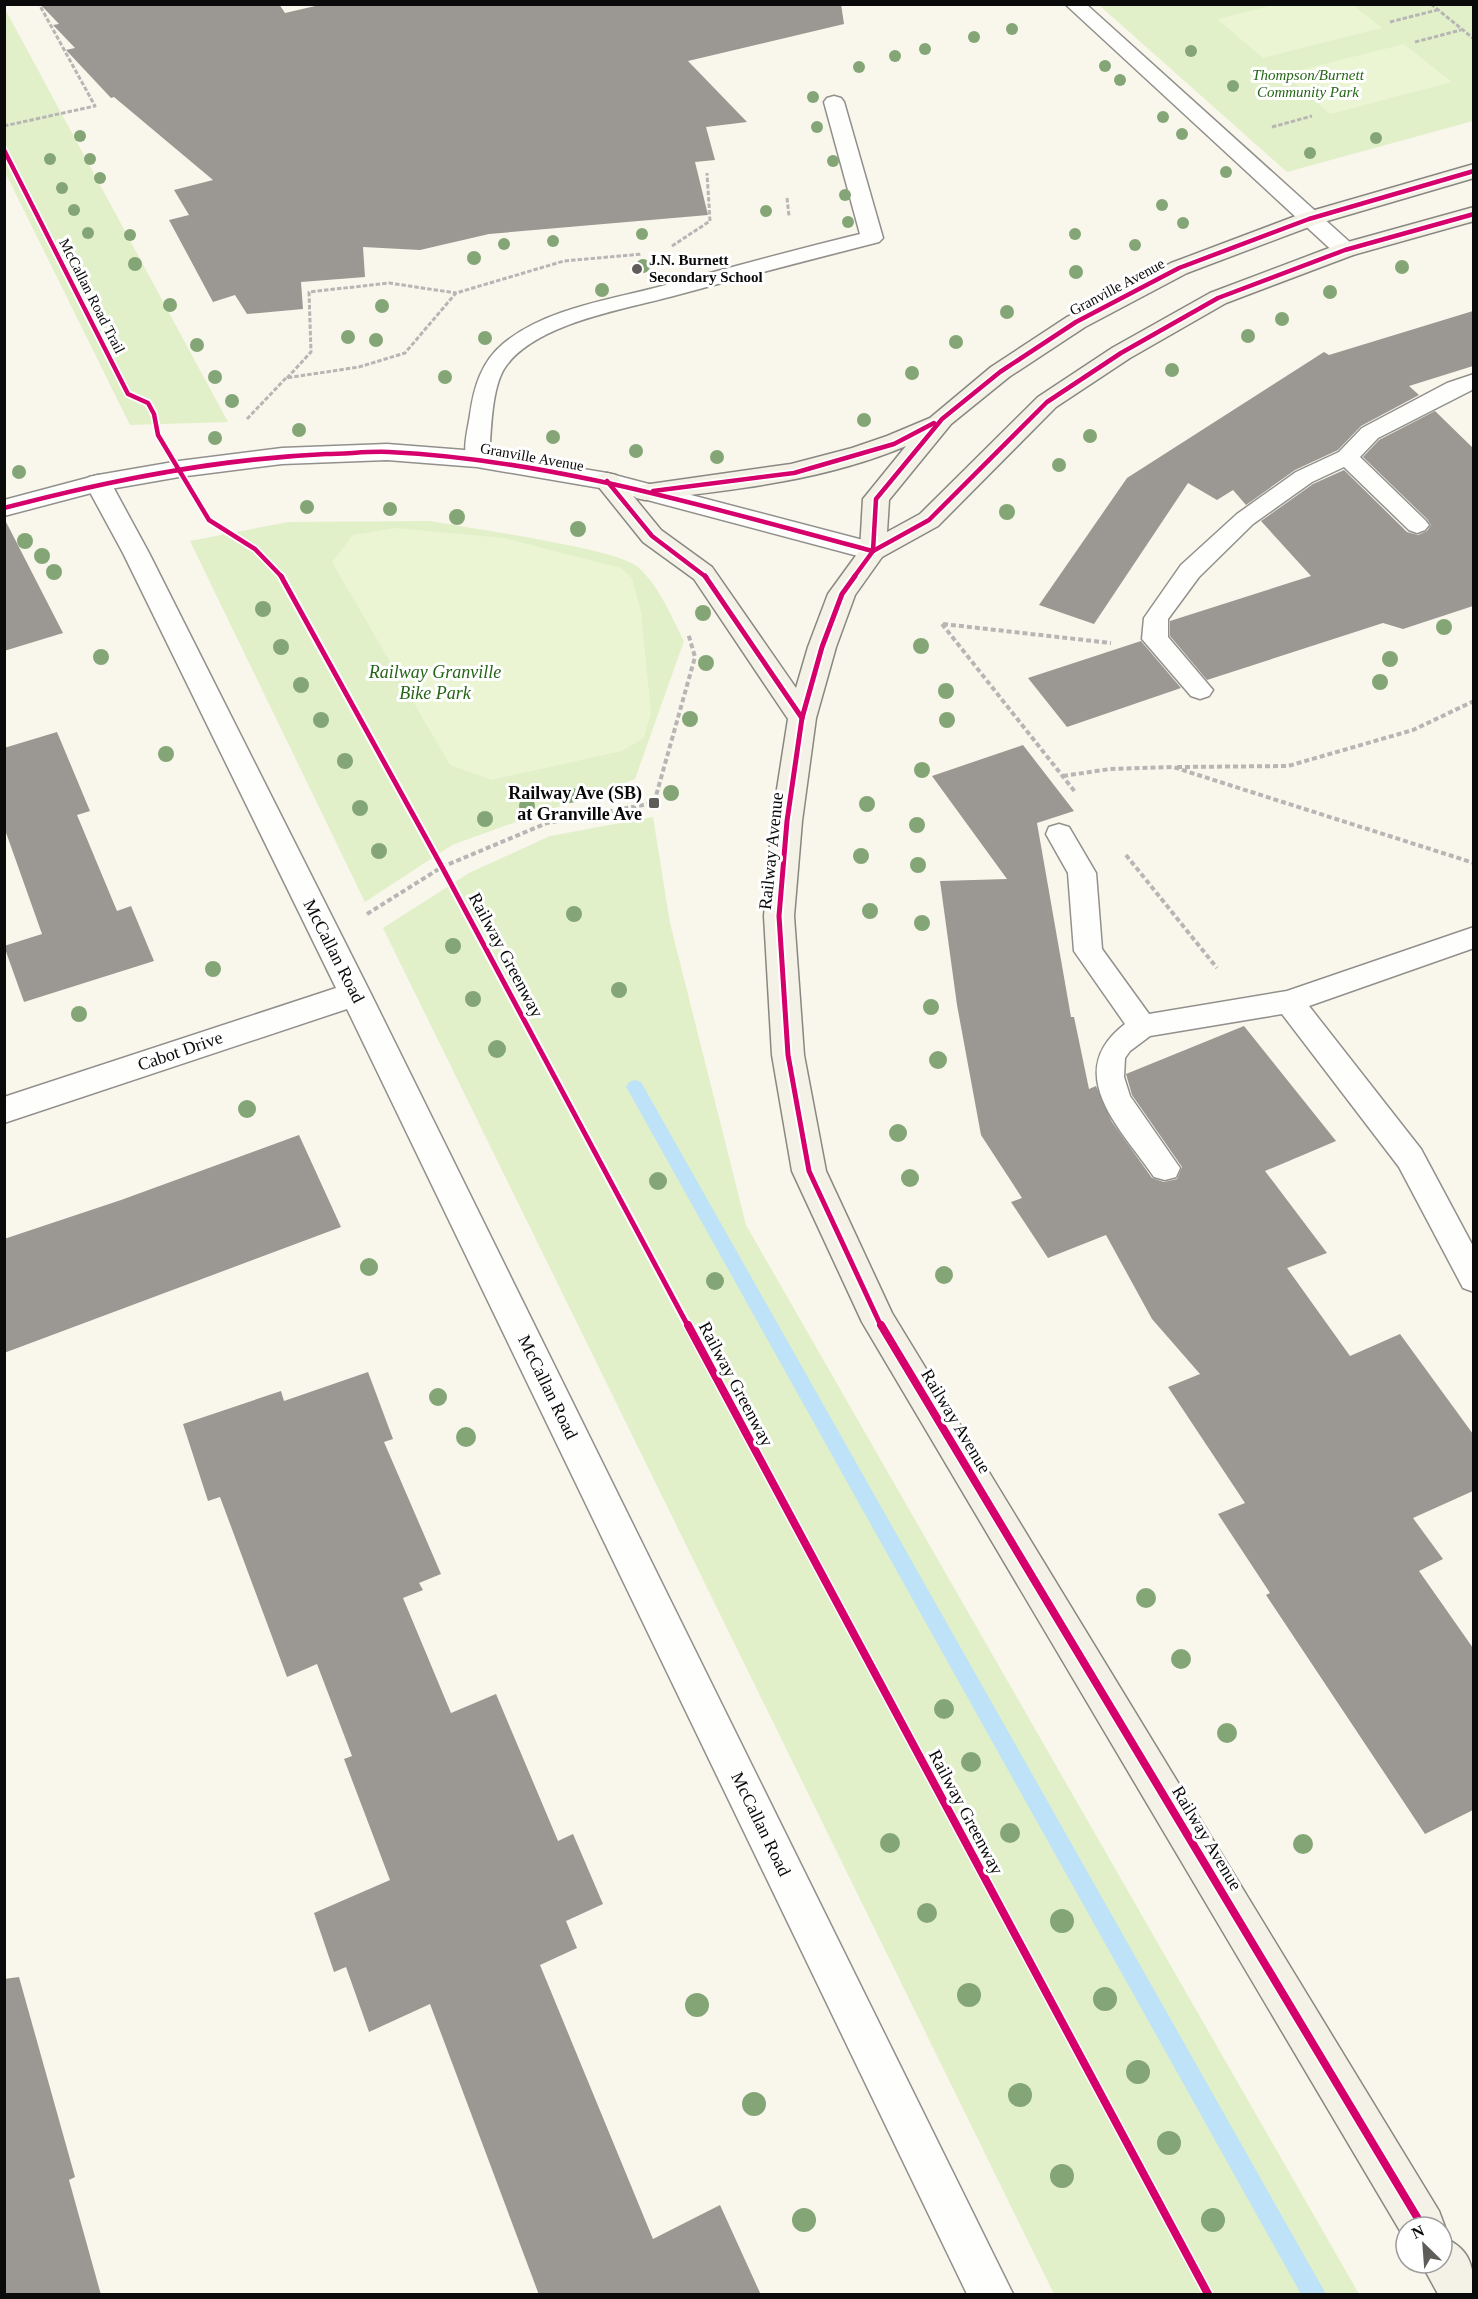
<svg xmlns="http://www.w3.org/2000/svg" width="1478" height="2299" font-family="Georgia,serif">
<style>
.green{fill:#e1f0c9}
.pitch{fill:#ebf4d3}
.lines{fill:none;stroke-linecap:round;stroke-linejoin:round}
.stream{fill:#bee2f7;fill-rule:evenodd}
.building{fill:#9b9893}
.service-casing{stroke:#92908c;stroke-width:3}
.minor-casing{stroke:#92908c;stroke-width:3}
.tertiary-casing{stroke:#92908c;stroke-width:3}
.secondary-casing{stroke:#888782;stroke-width:3}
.path-far1{stroke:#b7b6b5;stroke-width:3;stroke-dasharray:4.5 2;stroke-linecap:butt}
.path{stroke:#b7b6b5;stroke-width:4;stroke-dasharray:5 3;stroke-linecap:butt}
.service{fill:#fefefc;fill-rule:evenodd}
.minor{fill:#fefefc;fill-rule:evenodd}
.tertiary{fill:#fefefc;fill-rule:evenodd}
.secondary{fill:#f4f2e6;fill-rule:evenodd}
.cycleway-far2-casing{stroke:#fff;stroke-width:8}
.cycleway-far1-casing{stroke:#fff;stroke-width:9}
.cycleway-casing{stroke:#fff;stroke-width:11}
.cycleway-far2{stroke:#d6006c;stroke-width:4.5}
.cycleway-far1{stroke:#d6006c;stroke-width:5}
.cycleway{stroke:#d6006c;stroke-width:8}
.tree{fill:#84a676}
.poi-dot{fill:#5e5d59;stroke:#fff;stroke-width:2}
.labels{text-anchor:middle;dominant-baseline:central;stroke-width:6;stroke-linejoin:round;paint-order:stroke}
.far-park-label{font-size:15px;font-style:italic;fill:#256516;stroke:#fff}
.far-poi-label{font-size:15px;font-weight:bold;fill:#0a0a0a;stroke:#fff;text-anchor:start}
.far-street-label{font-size:15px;fill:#0a0a0a;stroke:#fff}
.park-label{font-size:18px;font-style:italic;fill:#256516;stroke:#fff}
.poi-label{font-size:18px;font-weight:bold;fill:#0a0a0a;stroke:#fff;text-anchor:end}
.street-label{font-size:18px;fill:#0a0a0a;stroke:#fff}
</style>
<rect width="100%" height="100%" fill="#f9f6ec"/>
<g class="green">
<polygon points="1099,5 1473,5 1473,121 1287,172"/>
<polygon points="5,9 228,422 130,425 5,172"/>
<path d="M430,521c36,7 187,27 208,46 22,20 33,49 46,74l-49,138 -183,66 -87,57 -175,-361 98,-19z"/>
<polygon points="653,817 670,923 746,1225 1359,2294 1054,2294 383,928 469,873 550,836"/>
</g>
<g class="pitch">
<polygon points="1275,5 1353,5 1382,28 1263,58 1217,19"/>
<polygon points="1404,44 1452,82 1330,114 1284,74"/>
<polygon points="395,528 504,538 621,568 632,578 641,612 651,713 644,738 622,751 491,780 450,765 332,562 353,535"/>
</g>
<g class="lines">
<polygon class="stream" points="635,1080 641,1082 1326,2294 1301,2294 629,1092 626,1087 629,1082"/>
</g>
<g class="building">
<polygon points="40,4 279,4 285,13 324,4 841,4 844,24 688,61 747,122 706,127 715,160 695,162 708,215 489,234 420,250 363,247 365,277 301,282 303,309 247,314 235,295 213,302 169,220 189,215 174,190 213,180 114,97 111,98 66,50 75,48 53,25 59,24"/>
<polygon points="1473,311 1473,366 1409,386 1419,395 1361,426 1338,450 1295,470 1246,505 1233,490 1217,500 1188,483 1094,624 1039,605 1127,478 1324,352 1329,355"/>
<polygon points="1435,411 1473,448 1473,606 1403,629 1383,623 1207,680 1170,636 1170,621 1311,576 1261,521 1313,484 1344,470 1407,532 1418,535 1427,531 1431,525 1427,519 1363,457 1379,440"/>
<polygon points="4,518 63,633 4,651"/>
<polygon points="1141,641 1181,688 1067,727 1028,678"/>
<polygon points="57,732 90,811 77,815 117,911 131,906 154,961 24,1002 4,946 42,934 4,827 4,748"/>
<polygon points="1023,745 1074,811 1037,823 1071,1017 1074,1017 1089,1089 1096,1086 1112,1122 1152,1178 1164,1182 1177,1179 1182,1167 1132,1095 1126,1074 1244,1026 1336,1141 1265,1171 1327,1253 1287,1268 1350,1356 1400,1334 1473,1434 1473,1491 1413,1518 1443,1559 1419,1571 1473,1648 1473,1810 1425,1834 1266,1595 1270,1593 1218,1514 1245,1503 1168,1387 1200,1374 1152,1319 1106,1235 1048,1258 1011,1202 1022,1198 981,1135 957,1005 940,881 1007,879 932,776"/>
<polygon points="299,1135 341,1227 4,1353 4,1239 121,1200"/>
<polygon points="368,1372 393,1439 384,1442 441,1574 419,1583 423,1590 403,1598 451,1713 496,1694 558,1841 573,1834 603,1904 566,1921 577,1948 540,1965 653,2239 720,2205 761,2295 539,2295 430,2004 369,2032 346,1967 334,1972 314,1913 390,1880 344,1759 352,1756 317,1664 287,1677 220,1497 208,1501 183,1424 281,1391 284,1401"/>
<polygon points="19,1977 75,2177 69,2180 101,2295 4,2295 4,1979"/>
</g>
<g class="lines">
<defs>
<g id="service">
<polygon points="1065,4 1086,4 1353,245 1356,250 1353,255 1337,255"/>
<path d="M834,96l7,2 3,4 39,136 -4,4c-67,17 -135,35 -202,53 -50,14 -139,27 -171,71 -15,20 -15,68 -17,93l-4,5 -8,2 -8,-2c-8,-11 -1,-35 1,-49 4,-28 11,-53 34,-72 43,-35 106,-43 158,-57 66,-18 132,-36 198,-52l-36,-132 3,-4z"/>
<polygon points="1474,374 1474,389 1378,438 1360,457 1425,520 1429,525 1425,530 1417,533 1409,530 1344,467 1312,482 1253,524 1199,577 1168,619 1168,637 1213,690 1209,696 1200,699 1191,696 1142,639 1144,618 1181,565 1237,514 1296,472 1339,452 1362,428 1447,383"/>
<path d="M1059,824l10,3 27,46 6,76 47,65 138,-23 187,-64v21l-165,58 112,143 53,99v44l-11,-4 -64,-121 -117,-153 -132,22 -20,15 -5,7 -1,19 6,19 50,72 -4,9 -11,3 -11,-3c-33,-48 -93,-104 -29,-153l-51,-73 -6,-78 -22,-39 3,-7z"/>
</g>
<polygon id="minor" points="98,475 107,477 111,483 149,553 371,994 1013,2294 967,2294 347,1009 4,1123 4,1097 336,988 123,553 85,483 89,477"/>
<polygon id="tertiary" points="387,444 477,451 607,473 882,545 886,551 882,557 873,560 606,489 477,467 387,460 282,464 179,477 99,491 4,516 4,500 98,475 179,461 282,448"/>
<g id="secondary">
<path d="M1474,164v14l-157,46 -130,49 -102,54 -76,50 -58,47 -62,76 -2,32 33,-18 118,-117 74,-49 98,-55 127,-48 137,-38v14l-121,34 -127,48 -96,55 -74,49 -118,119 -56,31 -27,38 -19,52 -20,71 -14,103 -8,95 10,139 22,116 66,142 547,898 6,16 -3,8v-8h-36v14l-544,-919 -70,-151 -20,-116 -8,-139 8,-95 16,-102 -94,-140 -51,-37 -49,-61 4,-6 9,-2 9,2 45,55 51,37 84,121 12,-41 20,-53 32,-44 3,-51 43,-53c-83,35 -173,44 -261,54l-9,-2 -4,-6 4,-6 155,-22 61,-16 35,-12 43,-18 61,-51 76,-50 104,-54 130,-49z"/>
<path d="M1442,2237c28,11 32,29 32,57h-36l-17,-31h21z"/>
</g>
</defs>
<use href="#service" class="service-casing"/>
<use href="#minor" class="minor-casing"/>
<use href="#tertiary" class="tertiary-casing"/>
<use href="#secondary" class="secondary-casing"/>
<g class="path-far1">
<polyline points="1431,4 1474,39"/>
<polyline points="1390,22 1437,10"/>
<polyline points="1415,42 1461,30"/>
<polyline points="4,126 95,106 39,4"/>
<polyline points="1272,127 1312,116"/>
<polyline points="787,198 789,216"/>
<polyline points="672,246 710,221 707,173"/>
<polyline points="287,378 311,352 309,292 389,283 456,293"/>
<polyline points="247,419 286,378 359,367 405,353 456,293 564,261 642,254"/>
</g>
<g class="path">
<polyline points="942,624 1076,793"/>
<polyline points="943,624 1111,643"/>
<polyline points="1177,767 1288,766 1413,730 1474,701"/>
<polyline points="1063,776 1110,769 1173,767 1474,863"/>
<polyline points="1126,855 1217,968"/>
<polyline points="367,914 442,867 547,823 654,803 695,657 688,633"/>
</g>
<use href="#service" class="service"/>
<use href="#minor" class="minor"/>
<use href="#tertiary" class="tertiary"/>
<use href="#secondary" class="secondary"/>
<defs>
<g id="cycleway-far2">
<polyline points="4,150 128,394 148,403 154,414 158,435 209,520 255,549 282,577"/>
<polyline points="607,481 652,536 706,577"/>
<polyline points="653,491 794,473 894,444 934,423"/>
<path d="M4,508c106,-28 212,-49 322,-54 21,0 42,-3 63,-2 166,8 324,57 484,99l56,-31 118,-118 74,-49 97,-55 127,-48 129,-36"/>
<polyline points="873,551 876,499 942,419 1000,372 1076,322 1179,268 1309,219 1474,171"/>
<polyline points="854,577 873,551"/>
</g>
<g id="cycleway-far1">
<polyline points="281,576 442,867 688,1326"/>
<polyline points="705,576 802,718"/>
<polyline points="855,576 842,594 822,647 802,718 787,821 779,916 788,1055 809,1171 881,1326"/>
</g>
<g id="cycleway">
<polyline points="688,1325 1208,2294"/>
<polyline points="881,1325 1423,2227"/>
</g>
</defs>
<use href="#cycleway-far2" class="cycleway-far2-casing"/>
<use href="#cycleway-far1" class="cycleway-far1-casing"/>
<use href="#cycleway" class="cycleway-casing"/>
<use href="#cycleway-far2" class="cycleway-far2"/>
<use href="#cycleway-far1" class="cycleway-far1"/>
<use href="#cycleway" class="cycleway"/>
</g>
<g class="tree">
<circle cx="1012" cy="29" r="6"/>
<circle cx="974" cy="37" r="6"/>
<circle cx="925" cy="49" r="6"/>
<circle cx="1191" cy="51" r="6"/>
<circle cx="895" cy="56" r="6"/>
<circle cx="1105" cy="66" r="6"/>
<circle cx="859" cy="67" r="6"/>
<circle cx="1120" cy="80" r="6"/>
<circle cx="1233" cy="86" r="6"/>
<circle cx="813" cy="97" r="6"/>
<circle cx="1163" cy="117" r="6"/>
<circle cx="817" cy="127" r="6"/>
<circle cx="1182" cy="134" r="6"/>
<circle cx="80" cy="136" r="6"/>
<circle cx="1376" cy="138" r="6"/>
<circle cx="1310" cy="153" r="6"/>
<circle cx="50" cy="159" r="6"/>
<circle cx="90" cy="159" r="6"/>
<circle cx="833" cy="161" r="6"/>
<circle cx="1226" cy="172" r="6"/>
<circle cx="100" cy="178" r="6"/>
<circle cx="62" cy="188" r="6"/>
<circle cx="845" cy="195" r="6"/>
<circle cx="1162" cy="205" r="6"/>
<circle cx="74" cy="210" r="6"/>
<circle cx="766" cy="211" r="6"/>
<circle cx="848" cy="222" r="6"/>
<circle cx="1183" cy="223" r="6"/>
<circle cx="88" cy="233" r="6"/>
<circle cx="642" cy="234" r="6"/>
<circle cx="1075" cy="234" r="6"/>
<circle cx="130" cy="235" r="6"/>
<circle cx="553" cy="241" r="6"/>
<circle cx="504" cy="244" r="6"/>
<circle cx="1135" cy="245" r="6"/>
<circle cx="474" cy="258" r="7"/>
<circle cx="135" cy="264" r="7"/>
<circle cx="643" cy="266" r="7"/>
<circle cx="1402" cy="267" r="7"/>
<circle cx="1076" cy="272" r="7"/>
<circle cx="602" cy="290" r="7"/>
<circle cx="1330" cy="292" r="7"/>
<circle cx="170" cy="305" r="7"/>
<circle cx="382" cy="306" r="7"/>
<circle cx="1007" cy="312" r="7"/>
<circle cx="1282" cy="319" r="7"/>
<circle cx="1248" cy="336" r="7"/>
<circle cx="348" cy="337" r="7"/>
<circle cx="485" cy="338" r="7"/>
<circle cx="376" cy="340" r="7"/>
<circle cx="956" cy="342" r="7"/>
<circle cx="197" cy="345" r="7"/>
<circle cx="1172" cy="370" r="7"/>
<circle cx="912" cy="373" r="7"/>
<circle cx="215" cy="377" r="7"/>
<circle cx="445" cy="377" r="7"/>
<circle cx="232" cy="401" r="7"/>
<circle cx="864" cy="420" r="7"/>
<circle cx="299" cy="430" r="7"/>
<circle cx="1090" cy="436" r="7"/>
<circle cx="553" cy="437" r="7"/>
<circle cx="215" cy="438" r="7"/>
<circle cx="636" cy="451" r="7"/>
<circle cx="717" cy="457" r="7"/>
<circle cx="1059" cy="465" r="7"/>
<circle cx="19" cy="472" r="7"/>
<circle cx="307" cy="507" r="7"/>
<circle cx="390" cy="509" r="7"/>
<circle cx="1007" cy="512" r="8"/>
<circle cx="457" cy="517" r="8"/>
<circle cx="578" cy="529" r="8"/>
<circle cx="25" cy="541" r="8"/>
<circle cx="42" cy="556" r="8"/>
<circle cx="54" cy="572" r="8"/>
<circle cx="263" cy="609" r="8"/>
<circle cx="703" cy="613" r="8"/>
<circle cx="1444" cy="627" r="8"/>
<circle cx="921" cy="646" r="8"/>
<circle cx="281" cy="647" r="8"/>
<circle cx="101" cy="657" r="8"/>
<circle cx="1390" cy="659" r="8"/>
<circle cx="706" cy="663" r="8"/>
<circle cx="1380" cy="682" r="8"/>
<circle cx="301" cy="685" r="8"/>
<circle cx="946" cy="691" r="8"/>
<circle cx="690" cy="719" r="8"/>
<circle cx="321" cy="720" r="8"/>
<circle cx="947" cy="720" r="8"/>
<circle cx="166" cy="754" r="8"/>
<circle cx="345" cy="761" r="8"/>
<circle cx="922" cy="770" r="8"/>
<circle cx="671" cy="793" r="8"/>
<circle cx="570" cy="795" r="8"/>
<circle cx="867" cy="804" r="8"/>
<circle cx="527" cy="806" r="8"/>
<circle cx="360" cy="808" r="8"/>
<circle cx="485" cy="819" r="8"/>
<circle cx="917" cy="825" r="8"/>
<circle cx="379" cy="851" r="8"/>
<circle cx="861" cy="856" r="8"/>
<circle cx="918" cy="865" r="8"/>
<circle cx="870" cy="911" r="8"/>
<circle cx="574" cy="914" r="8"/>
<circle cx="922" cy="923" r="8"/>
<circle cx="453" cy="946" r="8"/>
<circle cx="213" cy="969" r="8"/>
<circle cx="619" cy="990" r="8"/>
<circle cx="473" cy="999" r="8"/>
<circle cx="931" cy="1007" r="8"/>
<circle cx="79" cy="1014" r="8"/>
<circle cx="497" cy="1049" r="9"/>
<circle cx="938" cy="1060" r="9"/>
<circle cx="247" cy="1109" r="9"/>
<circle cx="898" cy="1133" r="9"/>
<circle cx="910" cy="1178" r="9"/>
<circle cx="658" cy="1181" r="9"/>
<circle cx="369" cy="1267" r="9"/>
<circle cx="944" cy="1275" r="9"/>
<circle cx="715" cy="1281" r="9"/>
<circle cx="438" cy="1397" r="9"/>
<circle cx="466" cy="1437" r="10"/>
<circle cx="1146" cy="1598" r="10"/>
<circle cx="1181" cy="1659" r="10"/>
<circle cx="944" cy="1709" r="10"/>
<circle cx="1227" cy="1733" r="10"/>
<circle cx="971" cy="1762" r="10"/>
<circle cx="1010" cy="1833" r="10"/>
<circle cx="890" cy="1843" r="10"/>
<circle cx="1303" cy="1844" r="10"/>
<circle cx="927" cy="1913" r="10"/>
<circle cx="1062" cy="1921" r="12"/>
<circle cx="969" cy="1995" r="12"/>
<circle cx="1105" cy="1999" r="12"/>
<circle cx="697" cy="2005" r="12"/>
<circle cx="1138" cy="2072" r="12"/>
<circle cx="1020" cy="2095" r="12"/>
<circle cx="754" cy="2104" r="12"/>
<circle cx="1169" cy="2143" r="12"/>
<circle cx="1062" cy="2176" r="12"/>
<circle cx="804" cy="2220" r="12"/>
<circle cx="1213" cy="2220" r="12"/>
</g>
<g class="poi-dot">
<circle cx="637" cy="269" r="6"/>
<rect x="648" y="797" width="12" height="12" rx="3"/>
</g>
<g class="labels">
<g class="far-park-label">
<text x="1308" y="75">Thompson/Burnett<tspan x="1308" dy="17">Community Park</tspan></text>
</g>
<g class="far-poi-label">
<text x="649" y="260">J.N. Burnett<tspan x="649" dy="17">Secondary School</tspan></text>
</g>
<g class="far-street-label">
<text transform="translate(1117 287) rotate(-28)">Granville Avenue</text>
<text transform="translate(92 296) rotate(63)">McCallan Road Trail</text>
<text transform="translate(532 457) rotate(10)">Granville Avenue</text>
</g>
<g class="park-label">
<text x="435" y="672">Railway Granville<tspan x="435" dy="21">Bike Park</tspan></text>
</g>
<g class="poi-label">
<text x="642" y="793">Railway Ave (SB)<tspan x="642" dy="21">at Granville Ave</tspan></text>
</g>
<g class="street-label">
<text transform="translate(771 851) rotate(-84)">Railway Avenue</text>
<text transform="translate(334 951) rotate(63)">McCallan Road</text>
<text transform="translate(506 955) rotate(62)">Railway Greenway</text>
<text transform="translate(180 1051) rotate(-19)">Cabot Drive</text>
<text transform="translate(736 1384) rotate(62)">Railway Greenway</text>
<text transform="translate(548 1387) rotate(64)">McCallan Road</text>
<text transform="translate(956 1421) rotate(59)">Railway Avenue</text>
<text transform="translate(966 1812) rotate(62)">Railway Greenway</text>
<text transform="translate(761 1824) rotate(64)">McCallan Road</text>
<text transform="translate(1207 1838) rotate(59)">Railway Avenue</text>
</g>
</g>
<rect width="1478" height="2299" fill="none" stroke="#0a0a0a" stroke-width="12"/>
<g transform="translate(1424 2245) rotate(335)"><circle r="28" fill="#ffffff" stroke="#9d9d9d" stroke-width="1.5"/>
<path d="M0-4.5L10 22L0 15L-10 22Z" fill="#5e5d59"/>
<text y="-9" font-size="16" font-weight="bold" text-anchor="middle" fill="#0a0a0a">N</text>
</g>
</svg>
